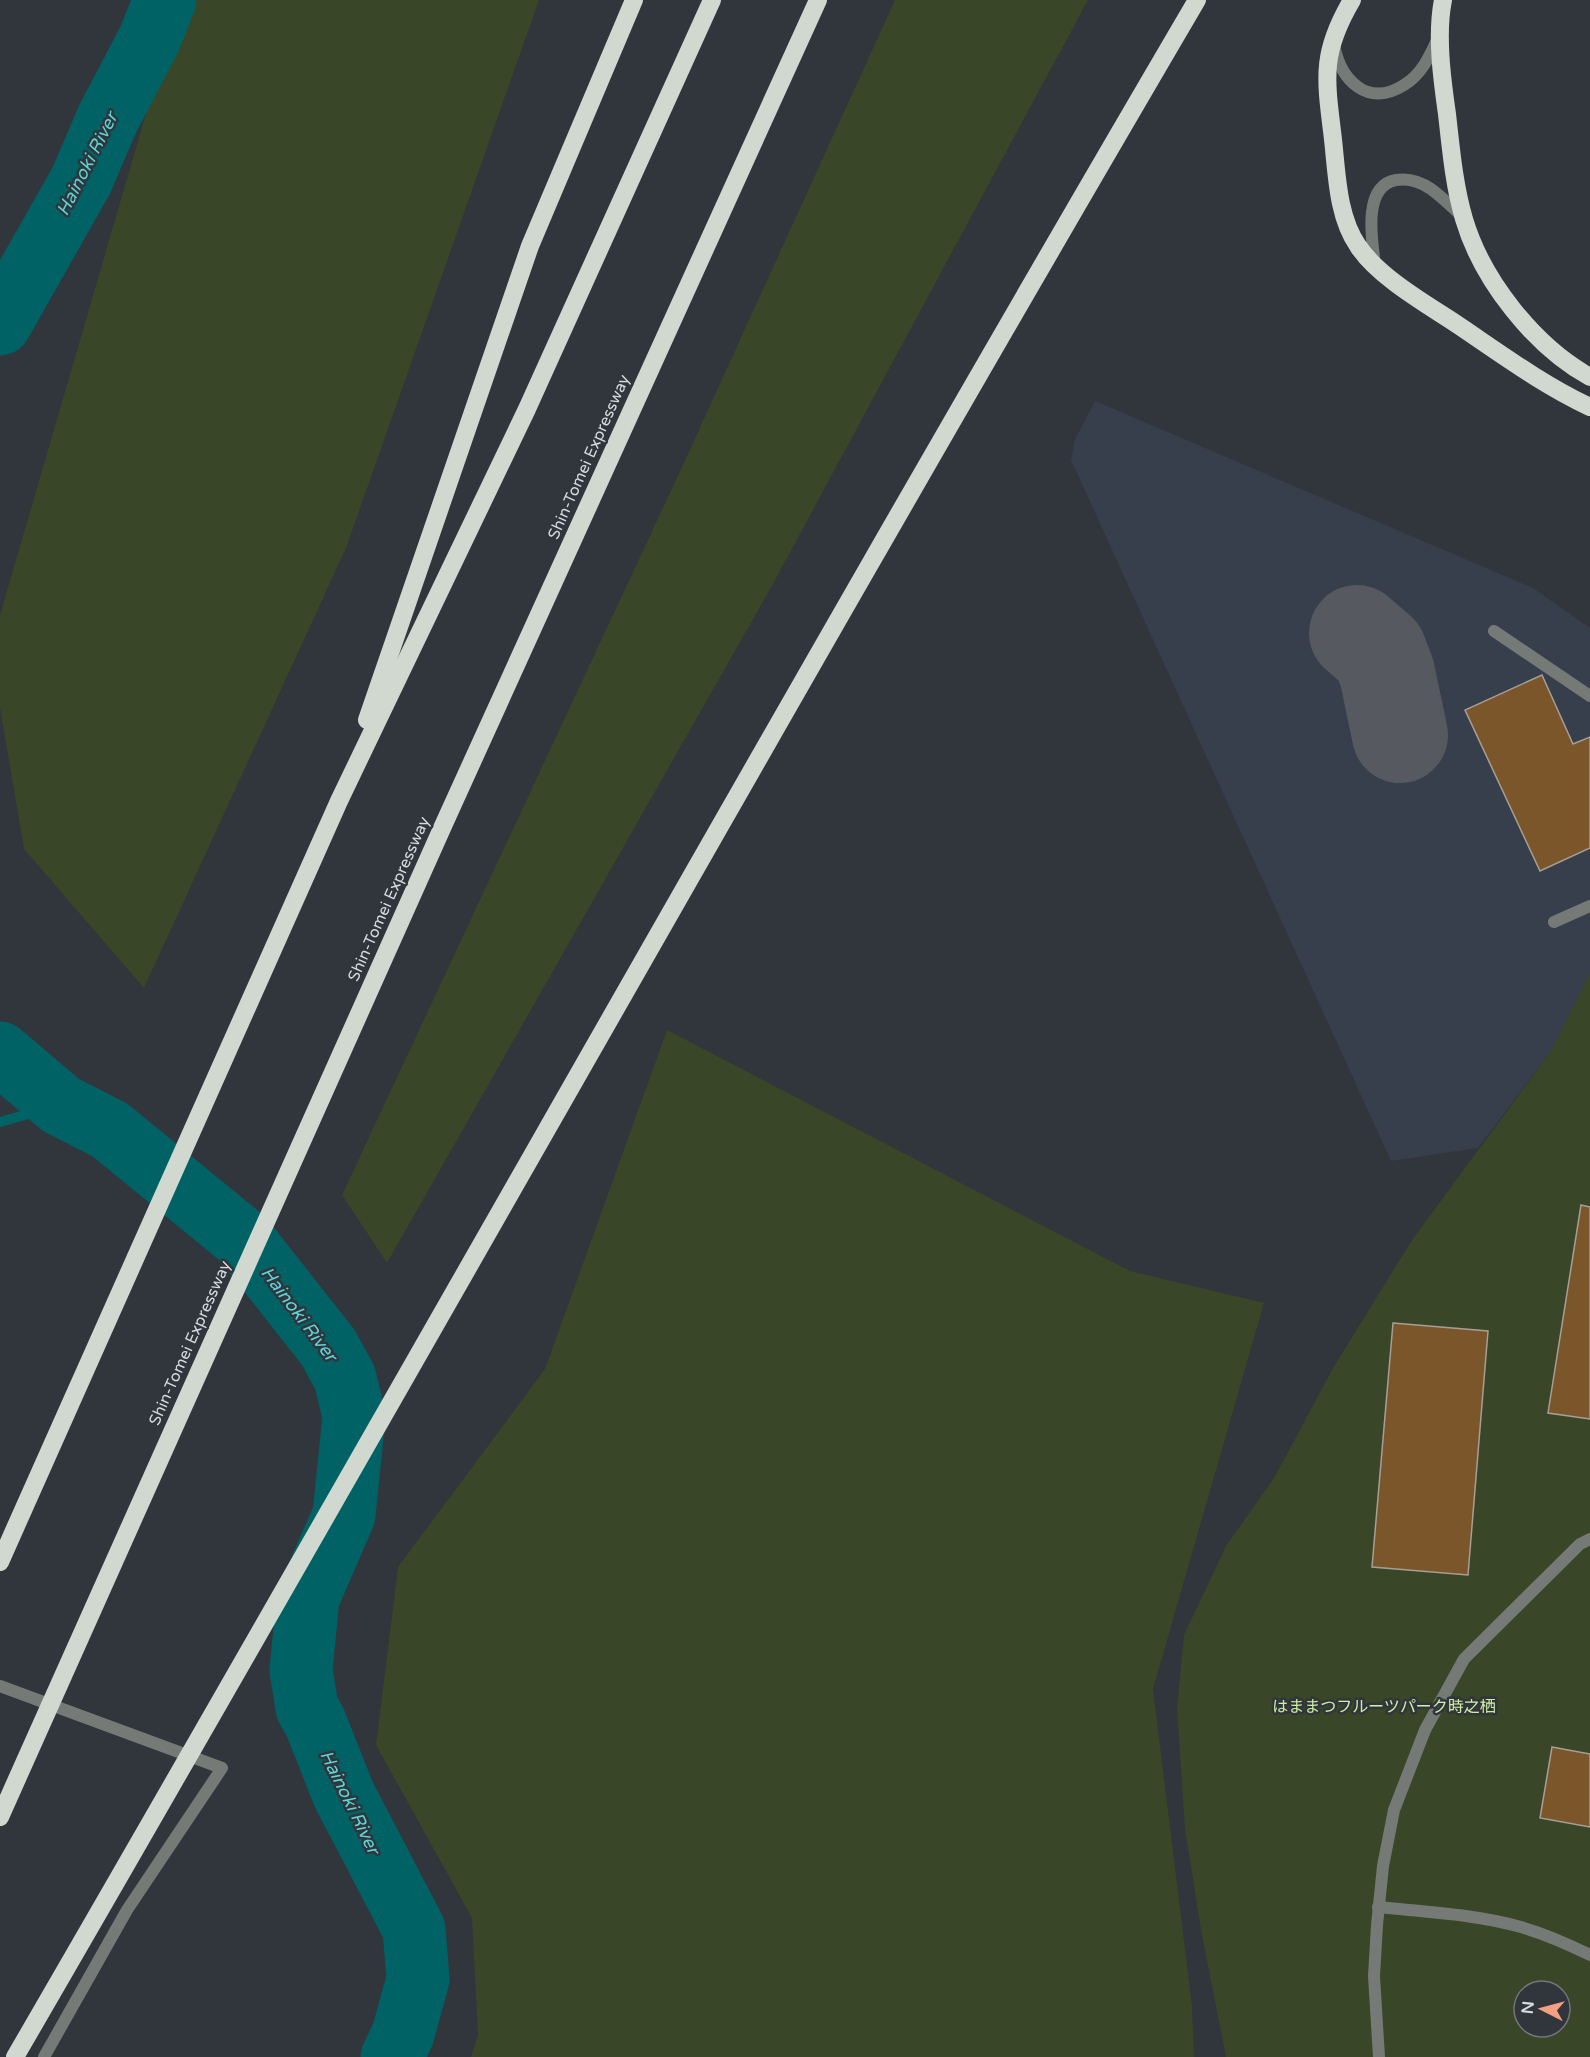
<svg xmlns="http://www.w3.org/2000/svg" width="1590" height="2057" font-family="'Varela Round','Noto Sans JP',sans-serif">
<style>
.built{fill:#373f4c}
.green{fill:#394628;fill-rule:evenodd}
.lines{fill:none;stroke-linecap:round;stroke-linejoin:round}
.stream{stroke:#006265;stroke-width:10}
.river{stroke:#006265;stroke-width:63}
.taxiway{stroke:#565a60;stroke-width:96}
.building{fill:#7b562a;stroke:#a69f97;stroke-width:1.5}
.service{stroke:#767a76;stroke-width:12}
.minor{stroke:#767a76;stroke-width:12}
.motorway{stroke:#d0d8d0;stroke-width:18}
.labels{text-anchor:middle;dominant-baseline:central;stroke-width:5;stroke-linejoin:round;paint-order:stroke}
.street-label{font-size:16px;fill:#d6d9dd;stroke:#31353c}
.park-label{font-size:16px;fill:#ceefa1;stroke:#31353c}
.water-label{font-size:18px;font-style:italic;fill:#5cd4d8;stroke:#31353c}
</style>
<rect width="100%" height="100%" fill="#31353c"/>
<polygon class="built" points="1095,401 1533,588 1590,628 1590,973 1551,1051 1478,1148 1391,1161 1071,460 1075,439"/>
<g class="green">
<polygon points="179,0 539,0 346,548 144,988 24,849 0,708 0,615"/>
<polygon points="895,0 1088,0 773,584 387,1263 342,1195 676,480"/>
<path d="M1590,973v1084h-364l-25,-127 -16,-101 -8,-121 7,-73 42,-89 48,-68 59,-110 79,-128 139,-189zM1524,1991h36v36h-36z"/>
<polygon points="667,1030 1130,1271 1264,1303 1153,1689 1192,2006 1194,2057 471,2057 478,2035 472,1918 376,1745 398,1567 545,1369"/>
</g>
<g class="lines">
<polyline class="stream" points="0,1122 61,1105"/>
<g class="river">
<polyline points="0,324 81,181 108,118 149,40 165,0"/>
<polyline points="0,1053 61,1105 110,1130 243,1239 328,1347 345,1378 354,1416 344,1515 308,1598 301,1670 307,1708 315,1722 344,1795 414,1929 418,1979 403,2034 392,2057"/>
</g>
<polyline class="taxiway" points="1357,633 1379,652 1387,673 1400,735"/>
</g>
<g class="building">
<polygon points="1542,675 1573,744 1590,737 1590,848 1540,871 1465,710"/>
<polygon points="1581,1205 1590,1207 1590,1419 1548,1413"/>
<polygon points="1393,1323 1488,1331 1468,1575 1372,1567"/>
<polygon points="1552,1747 1590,1754 1590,1827 1540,1818"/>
</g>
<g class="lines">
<g class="service">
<path d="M1334,45c7,36 34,63 70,40 17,-10 26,-29 33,-45"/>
<path d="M1375,265c-3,-24 -13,-79 21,-85 12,-2 25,2 35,9 11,8 21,18 31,27"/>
<polyline points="1494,631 1590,696"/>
<polyline points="1554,922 1590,906"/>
<path d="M1378,1907c48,5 97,7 143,20 24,7 47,17 69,28"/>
<polyline points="1379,2057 1374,1976 1377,1925 1383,1866 1394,1810 1425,1730 1464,1659 1580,1544 1590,1539"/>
</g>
<polyline class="minor" points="0,1686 222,1768 127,1910 44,2057"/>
<g class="motorway">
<path d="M1352,0c-30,51 -27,75 -20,131 5,38 4,83 26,115 20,31 70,59 100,79 43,29 85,60 132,82"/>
<path d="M1443,0c-7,35 -1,79 4,114 4,35 7,71 17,105 18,61 70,127 126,158"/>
<polyline points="367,720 530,246 634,0"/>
<polyline points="0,1562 339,801 527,409 712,0"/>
<polyline points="0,1817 443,826 818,0"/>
<path d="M15,2057c397,-684 782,-1375 1182,-2057"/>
</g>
</g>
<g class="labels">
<g class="street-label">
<text transform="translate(589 457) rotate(-66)">Shin-Tomei Expressway</text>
<text transform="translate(389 899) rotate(-66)">Shin-Tomei Expressway</text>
<text transform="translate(190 1343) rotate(-66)">Shin-Tomei Expressway</text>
</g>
<g class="park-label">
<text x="1384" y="1707">はままつフルーツパーク時之栖</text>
</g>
<g class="water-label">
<text transform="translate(87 164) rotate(-63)">Hainoki River</text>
<text transform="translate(299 1314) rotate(53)">Hainoki River</text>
<text transform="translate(350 1802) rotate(64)">Hainoki River</text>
</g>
</g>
<g transform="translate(1542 2009) rotate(276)"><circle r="28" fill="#31353c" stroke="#73777c" stroke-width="1.5"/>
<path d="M0-4.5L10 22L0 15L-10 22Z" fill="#f2a081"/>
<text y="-9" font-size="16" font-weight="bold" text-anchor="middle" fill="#d6d9dd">N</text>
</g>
</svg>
